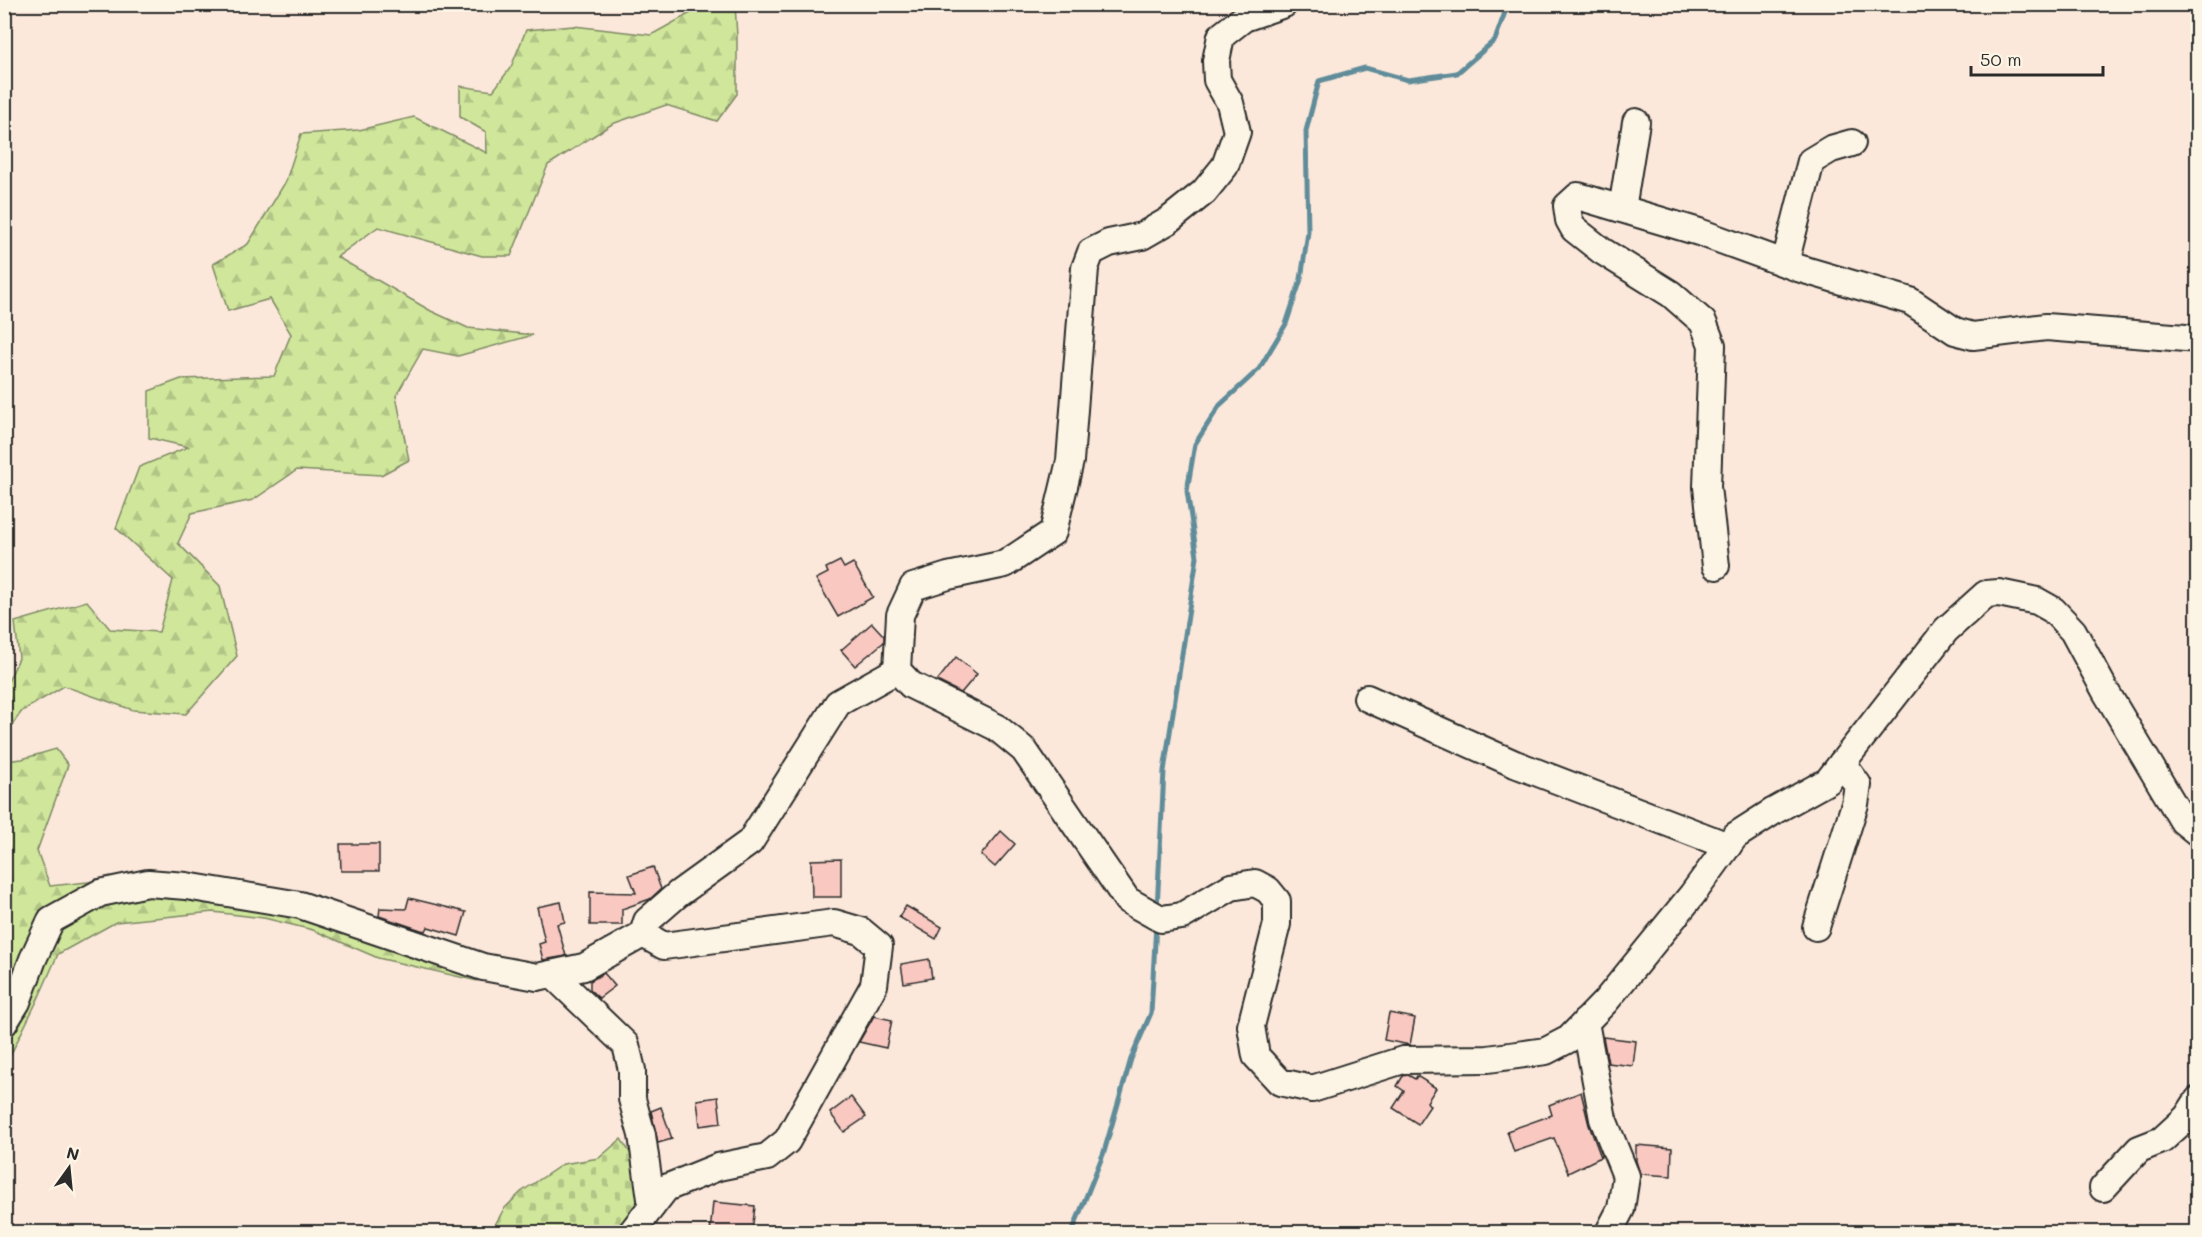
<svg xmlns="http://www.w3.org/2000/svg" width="2202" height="1237" font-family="Mali,sans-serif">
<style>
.forest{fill:url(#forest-firs);stroke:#7d8863;stroke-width:1.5}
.cemetery{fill:url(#cemetery-stones);stroke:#7d8863;stroke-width:1.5}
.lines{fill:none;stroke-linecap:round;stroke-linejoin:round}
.stream{stroke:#608c9a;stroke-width:5}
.building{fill:#f8c8c1;stroke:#2b2b2b;stroke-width:1.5}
.minor-casing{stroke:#2b2b2b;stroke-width:30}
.minor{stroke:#fcf5e5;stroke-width:26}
</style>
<defs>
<pattern id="forest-firs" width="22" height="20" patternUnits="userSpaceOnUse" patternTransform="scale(1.5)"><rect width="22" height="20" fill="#cfe69b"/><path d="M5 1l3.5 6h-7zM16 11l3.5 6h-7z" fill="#b2c586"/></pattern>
<pattern id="cemetery-stones" width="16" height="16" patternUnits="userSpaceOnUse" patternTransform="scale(1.5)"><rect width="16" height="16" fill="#cfe69b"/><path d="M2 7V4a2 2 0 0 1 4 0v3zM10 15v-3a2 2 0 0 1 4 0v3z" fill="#b2c586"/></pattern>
</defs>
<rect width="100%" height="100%" fill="#fbe8da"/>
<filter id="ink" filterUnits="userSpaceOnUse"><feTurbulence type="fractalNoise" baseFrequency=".0167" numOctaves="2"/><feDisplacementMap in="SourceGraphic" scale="12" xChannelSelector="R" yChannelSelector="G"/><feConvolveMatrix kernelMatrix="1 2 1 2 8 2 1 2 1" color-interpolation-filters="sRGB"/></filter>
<g filter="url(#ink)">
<g class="forest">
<polygon points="705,5 735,5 737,36 737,94 717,121 666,105 612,124 548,165 511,256 482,256 378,227 337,257 431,311 468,328 533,335 458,356 423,349 396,396 409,460 381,475 297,470 253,500 192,513 178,543 220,586 237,656 186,714 133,710 64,686 22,711 5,735 5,688 19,658 15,622 87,601 110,629 159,632 173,580 116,528 139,467 188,447 149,438 149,391 181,379 274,376 291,334 270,299 228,311 213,264 248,244 286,181 301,134 359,130 414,117 487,153 486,132 460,117 460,86 493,91 511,67 526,30 574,26 651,35"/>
<polygon points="56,749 68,765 37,851 50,886 88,882 151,871 483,967 477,981 378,958 313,930 264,918 213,912 116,922 58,954 38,999 9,1058 5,1061 5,761 22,759"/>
</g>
<polygon class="cemetery" points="621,1139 631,1154 646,1189 623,1232 491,1232 504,1209 521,1192 563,1164 599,1158"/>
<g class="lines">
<g class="stream">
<polyline points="1157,909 1164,771 1197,557 1187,491 1195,444 1220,405 1259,369 1286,324 1301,279 1308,232 1306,131 1319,81 1365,68 1408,80 1457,73 1495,40 1508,4"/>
<polyline points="1072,1232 1104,1152 1131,1059 1151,1013 1156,924"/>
</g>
</g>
<g class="building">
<polygon points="840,561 844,568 853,563 873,597 838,617 816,579 828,573 826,568"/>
<polygon points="872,623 884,636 884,642 855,666 841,650"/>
<polygon points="956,657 977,674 961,693 937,681"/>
<polygon points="1001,831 1015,844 995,867 981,855"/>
<polygon points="340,844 379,844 379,871 341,871"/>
<polygon points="841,859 841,897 812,897 811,860"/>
<polygon points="653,867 661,889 650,899 622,909 622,925 590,925 590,892 636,893 629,875"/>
<polygon points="409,898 466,912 459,936 428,927 426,931 421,930 379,916 380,908 406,909"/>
<polygon points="561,902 565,922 557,924 566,956 543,960 539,944 545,942 537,907"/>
<polygon points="906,906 942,927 936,939 899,917"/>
<polygon points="929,959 932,978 904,983 901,964"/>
<polygon points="604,973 615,986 599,998 590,990 590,981"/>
<polygon points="1389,1013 1415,1018 1410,1045 1384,1040"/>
<polygon points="874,1016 892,1020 886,1048 859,1042"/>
<polygon points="1603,1037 1636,1041 1633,1066 1608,1063"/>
<polygon points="1408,1075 1415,1079 1417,1076 1436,1088 1427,1102 1430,1106 1418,1124 1393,1108 1404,1091 1397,1086 1403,1076"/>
<polygon points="1581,1092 1589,1125 1601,1157 1568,1173 1554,1138 1514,1152 1507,1131 1552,1115 1549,1105"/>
<polygon points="718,1097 721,1123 700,1126 697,1100"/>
<polygon points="851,1097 866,1117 844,1132 830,1113"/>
<polygon points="661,1107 672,1139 658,1143 651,1111"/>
<polygon points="1636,1145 1672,1148 1671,1176 1640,1174 1636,1161"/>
<polygon points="713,1202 755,1206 752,1233 710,1233"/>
</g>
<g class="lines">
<defs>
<g id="minor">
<polyline points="1284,4 1244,18 1221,36 1216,61 1217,80 1230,103 1237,132 1225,166 1204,192 1168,221 1142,236 1109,243 1091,252 1085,268 1070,461 1053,532 1005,564 948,576 913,587 900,615 897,670 911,685 996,727 1024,750 1127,900 1161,919 1182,916 1231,887 1255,883 1268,890 1277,901 1277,924 1251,1026 1256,1056 1280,1082 1312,1089 1403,1060 1488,1059 1546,1051 1569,1039 1605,1002 1692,895 1735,836 1774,811 1828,781 1946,630 1986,594 1999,593 2037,601 2053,610 2073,631 2106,692 2183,821 2198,833"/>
<polyline points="1622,209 1636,122"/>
<polyline points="1785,263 1811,161 1831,149 1852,143"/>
<polyline points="1716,566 1707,487 1712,345 1703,322 1671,294 1602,251 1574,229 1569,220 1567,206 1578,196 1699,232 1798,268 1910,301 1955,331 1973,336 2046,327 2198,339"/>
<polyline points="1367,698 1515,764 1728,846"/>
<polyline points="1816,927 1855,804 1858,785 1842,763"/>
<polyline points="552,974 626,1045 632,1070 632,1099 642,1135 652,1206"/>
<polyline points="1585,1022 1603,1119 1626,1176 1621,1209 1609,1232"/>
<polyline points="4,1023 17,1002 33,959 51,920 100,893 148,883 186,886 300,905 483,967 537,977 584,967 643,934"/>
<polyline points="2103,1188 2139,1149 2162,1140 2187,1117 2198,1100"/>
<polyline points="632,1232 666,1188 718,1167 767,1157 787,1141 874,985 879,946 861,931 834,923 664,946 643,934 647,921 678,894 750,842 838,703 897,670"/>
</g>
</defs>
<use href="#minor" class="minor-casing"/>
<use href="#minor" class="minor"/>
</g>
</g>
<rect width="2202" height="1237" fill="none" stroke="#fcf5e5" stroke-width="24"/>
<rect x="12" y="12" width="2178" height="1213" fill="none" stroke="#2b2b2b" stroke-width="2" filter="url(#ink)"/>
<g transform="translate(69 1168) rotate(15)" stroke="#fcf5e5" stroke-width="4.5" paint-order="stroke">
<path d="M0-4.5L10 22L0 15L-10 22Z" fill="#2b2b2b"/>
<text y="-9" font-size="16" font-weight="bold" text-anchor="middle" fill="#2b2b2b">N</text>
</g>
<path d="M1971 66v9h132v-9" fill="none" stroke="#2b2b2b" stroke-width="3"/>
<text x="1980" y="66" font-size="18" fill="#2b2b2b" stroke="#fcf5e5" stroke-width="4.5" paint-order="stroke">50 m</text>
</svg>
